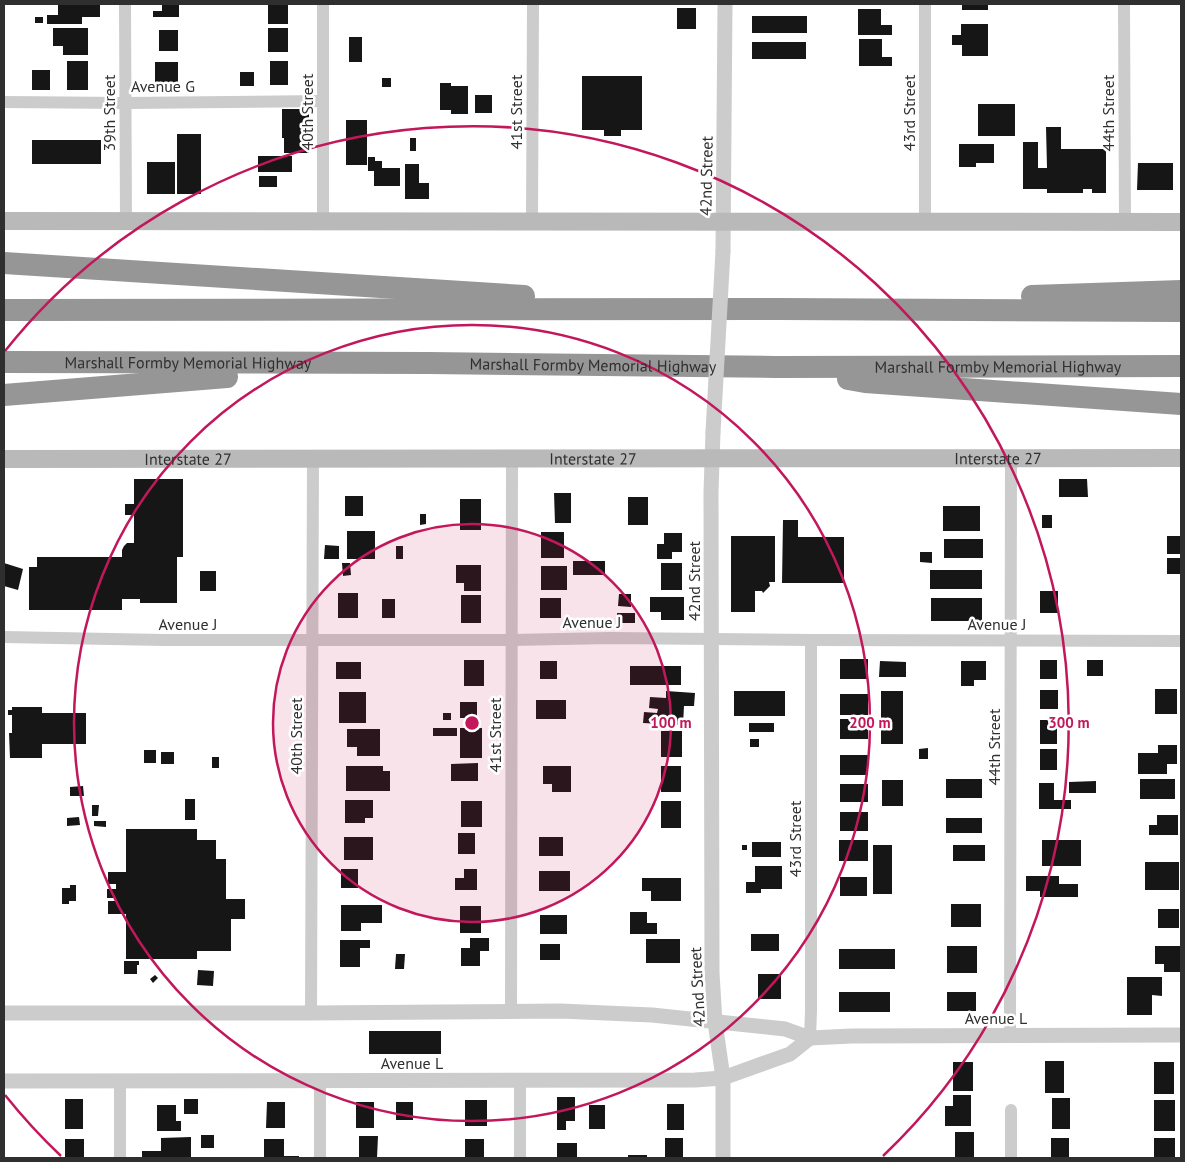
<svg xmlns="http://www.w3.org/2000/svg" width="1185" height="1162" font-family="'PT Sans',sans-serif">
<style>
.building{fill:#161616}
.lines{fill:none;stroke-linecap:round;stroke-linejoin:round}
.minor{stroke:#ccc;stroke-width:12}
.tertiary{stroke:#ccc;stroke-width:15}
.secondary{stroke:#b9b9b9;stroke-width:18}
.motorway{stroke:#969696;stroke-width:22}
.tertiary-bridge{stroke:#ccc;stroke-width:15}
.ring{fill:none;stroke:#c2185b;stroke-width:2.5}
.labels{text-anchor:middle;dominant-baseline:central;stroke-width:5;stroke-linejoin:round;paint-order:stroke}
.street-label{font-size:16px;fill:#2f2f2f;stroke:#fff}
.centre{fill:#c2185b;stroke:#fff;stroke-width:2.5}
.ring-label{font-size:15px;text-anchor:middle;font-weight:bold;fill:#c2185b;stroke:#fff;stroke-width:5;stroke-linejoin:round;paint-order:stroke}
</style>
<rect width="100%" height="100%" fill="#fff"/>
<g class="building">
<polygon points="58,4 100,5 100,17 82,17 82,24 47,24 47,15 58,15"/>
<polygon points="162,4 179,4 179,17 153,17 153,11 162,11"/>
<rect x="268" y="4" width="20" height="20"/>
<rect x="962" y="4" width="26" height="6"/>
<rect x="677" y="8" width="19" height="21"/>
<polygon points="858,9 881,9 881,25 892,25 892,35 858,35"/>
<rect x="752" y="16" width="55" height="17"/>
<rect x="35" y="17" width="8" height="6"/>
<polygon points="961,24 988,24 988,56 962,56 962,45 952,45 952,35 961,35"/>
<polygon points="53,28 88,28 88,55 63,55 63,46 53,46"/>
<rect x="268" y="28" width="20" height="24"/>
<rect x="159" y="30" width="19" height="21"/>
<rect x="349" y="37" width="13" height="25"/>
<polygon points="859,39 882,39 882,57 892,57 892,66 859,66"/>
<rect x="752" y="42" width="54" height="17"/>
<rect x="67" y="61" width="21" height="29"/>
<rect x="270" y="61" width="18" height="24"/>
<rect x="155" y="62" width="23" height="30"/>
<rect x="32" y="70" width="18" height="20"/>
<rect x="240" y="72" width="14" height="14"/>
<polygon points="582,76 642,76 642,130 621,130 621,136 604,136 604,130 582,130"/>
<rect x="382" y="78" width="9" height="9"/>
<polygon points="440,83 451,83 451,86 468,86 468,114 451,114 451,110 440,110"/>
<rect x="475" y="95" width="17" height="18"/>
<rect x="978" y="104" width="37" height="32"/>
<polygon points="282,109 309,109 309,153 284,153 284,138 282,138"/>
<rect x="346" y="120" width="21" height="45"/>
<polygon points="1046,127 1061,127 1061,149 1106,149 1106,193 1092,193 1092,189 1083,189 1083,193 1047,193 1047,189 1023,189 1023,142 1038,142 1038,168 1047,168"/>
<rect x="177" y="134" width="24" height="60"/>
<rect x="410" y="138" width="6" height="13"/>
<rect x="32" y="140" width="69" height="24"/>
<polygon points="959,144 994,144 994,163 976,163 976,167 959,167"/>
<rect x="258" y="156" width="34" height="16"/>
<polygon points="368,157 375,157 375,161 382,161 382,168 400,168 400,186 374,186 374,171 368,171"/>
<rect x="147" y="162" width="28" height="32"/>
<polygon points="1138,163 1173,163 1173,190 1137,190"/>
<polygon points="405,164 419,164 419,183 429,183 429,199 405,199"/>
<rect x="259" y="176" width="18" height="11"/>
<polygon points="134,479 183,479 183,557 177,557 177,603 140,603 140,599 122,599 122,610 29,610 29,567 37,567 37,557 122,557 122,550 124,546 127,543 134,543 134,515 125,515 125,504 134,504"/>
<polygon points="1059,479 1087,479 1088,497 1059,497"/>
<polygon points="554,493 571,493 571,523 555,523"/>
<rect x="345" y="496" width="18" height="20"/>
<rect x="628" y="497" width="20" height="28"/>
<rect x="460" y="499" width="21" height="31"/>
<rect x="943" y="506" width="37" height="25"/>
<polygon points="420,514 426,514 426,524 420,525"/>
<rect x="1042" y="515" width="10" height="13"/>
<polygon points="783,520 798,520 798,537 844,537 844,583 782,583"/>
<rect x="347" y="531" width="28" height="28"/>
<rect x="541" y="532" width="23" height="26"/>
<polygon points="664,533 682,533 682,552 672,552 672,559 657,559 657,544 664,544"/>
<polygon points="731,536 775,536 775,582 769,582 770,586 763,593 762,591 755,591 755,612 731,612"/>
<rect x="1167" y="536" width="14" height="18"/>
<rect x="944" y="539" width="39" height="19"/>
<polygon points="325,545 339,546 339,559 324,559"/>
<rect x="396" y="546" width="7" height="13"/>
<polygon points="920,552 932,552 932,563 920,562"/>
<rect x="1167" y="558" width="14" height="16"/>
<rect x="573" y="561" width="32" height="14"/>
<polygon points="4,563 23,569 18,590 4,586"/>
<polygon points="342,563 350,563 351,575 343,576"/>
<rect x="661" y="563" width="21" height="27"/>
<polygon points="456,565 481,565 481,591 464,591 464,583 456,583"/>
<rect x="541" y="566" width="26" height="24"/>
<rect x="930" y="570" width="52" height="19"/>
<rect x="200" y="571" width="16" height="20"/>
<rect x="1040" y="591" width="18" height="22"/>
<rect x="338" y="593" width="20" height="25"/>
<polygon points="619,594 631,594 631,607 618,606"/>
<rect x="461" y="595" width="20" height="28"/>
<polygon points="650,597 684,597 684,620 661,620 661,612 650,612"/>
<rect x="540" y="598" width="21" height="20"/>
<rect x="931" y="598" width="51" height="23"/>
<rect x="382" y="599" width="13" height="19"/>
<rect x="617" y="613" width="18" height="10"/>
<rect x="840" y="659" width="28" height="20"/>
<rect x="464" y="660" width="20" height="26"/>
<rect x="1040" y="660" width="17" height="19"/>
<rect x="1087" y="660" width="16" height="16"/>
<rect x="540" y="661" width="17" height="18"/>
<polygon points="880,661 906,662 906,677 879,677"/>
<polygon points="961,661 986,661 986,680 974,680 974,686 961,686"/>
<rect x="336" y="662" width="25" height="17"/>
<rect x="630" y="666" width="51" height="19"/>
<rect x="1155" y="689" width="22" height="25"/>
<rect x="1040" y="690" width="18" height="19"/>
<polygon points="666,691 695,693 694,706 684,706 683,725 643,723 644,712 657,713 658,709 649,708 650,697 666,698"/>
<rect x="734" y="691" width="51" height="25"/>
<rect x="881" y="691" width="22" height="53"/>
<rect x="339" y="692" width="27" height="31"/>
<rect x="840" y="694" width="28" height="21"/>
<rect x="536" y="700" width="30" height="19"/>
<rect x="460" y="702" width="17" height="16"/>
<polygon points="12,707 42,707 42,713 86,713 86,744 42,744 42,758 10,758 9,733 12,733 12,715 8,715 8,710 12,710"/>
<rect x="443" y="713" width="8" height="7"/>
<rect x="840" y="719" width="28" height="20"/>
<rect x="1040" y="720" width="17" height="24"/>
<rect x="749" y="723" width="25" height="9"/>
<rect x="433" y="728" width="24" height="8"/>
<rect x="460" y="728" width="22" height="30"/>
<polygon points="347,729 380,729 380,756 357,756 357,747 347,747"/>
<rect x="661" y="731" width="21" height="26"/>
<rect x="750" y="739" width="9" height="8"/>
<polygon points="1158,745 1177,745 1177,764 1167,764 1167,774 1138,774 1138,753 1158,753"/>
<polygon points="928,748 928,759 919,759 919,749"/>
<rect x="1040" y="749" width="17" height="21"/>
<rect x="144" y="750" width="12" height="13"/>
<rect x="161" y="752" width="13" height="12"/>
<rect x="840" y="755" width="28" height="20"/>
<rect x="212" y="757" width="7" height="11"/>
<polygon points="478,763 478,781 451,781 451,764"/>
<polygon points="346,766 383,766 383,771 390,771 390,791 346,791"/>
<polygon points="543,766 571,766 571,792 552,792 552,784 543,784"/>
<rect x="661" y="766" width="20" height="26"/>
<rect x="946" y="779" width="36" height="19"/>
<rect x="1140" y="779" width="35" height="20"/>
<rect x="882" y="780" width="21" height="26"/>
<polygon points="1096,781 1096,793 1069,793 1069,782"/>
<polygon points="1039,783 1054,783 1054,800 1071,800 1071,809 1039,809"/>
<rect x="840" y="784" width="28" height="18"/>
<polygon points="83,786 84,796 70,796 70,787"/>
<rect x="185" y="799" width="10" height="21"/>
<polygon points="345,800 373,800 373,818 365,818 365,823 345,823"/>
<rect x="461" y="801" width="21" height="26"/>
<rect x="661" y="801" width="20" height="27"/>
<polygon points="92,805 99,805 98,816 92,816"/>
<rect x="840" y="812" width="28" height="19"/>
<polygon points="1157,815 1178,815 1178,835 1149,835 1149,825 1157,825"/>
<polygon points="79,817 80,825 67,826 67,818"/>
<rect x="946" y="818" width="36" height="15"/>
<polygon points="94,821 106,821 106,827 94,826"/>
<polygon points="126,829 197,829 197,840 216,840 216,859 226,859 226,899 245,899 245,919 231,919 231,951 197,951 197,959 126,959 126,914 108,914 108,901 116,901 116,898 107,898 107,889 116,889 116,884 108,884 108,872 126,872"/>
<rect x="458" y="833" width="17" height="21"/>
<rect x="344" y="837" width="29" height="23"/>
<rect x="539" y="837" width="24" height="19"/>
<rect x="839" y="840" width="29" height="21"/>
<rect x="1042" y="840" width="39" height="26"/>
<rect x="752" y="842" width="29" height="15"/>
<rect x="742" y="845" width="5" height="5"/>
<rect x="873" y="845" width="19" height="49"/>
<rect x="953" y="845" width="32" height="16"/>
<rect x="1145" y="862" width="34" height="28"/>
<polygon points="755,866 782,866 782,889 761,889 761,893 746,893 746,882 755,882"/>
<rect x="341" y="869" width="17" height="19"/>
<polygon points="464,869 477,869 477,890 455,890 455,878 464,878"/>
<rect x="539" y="871" width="31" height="20"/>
<polygon points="1026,876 1059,876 1059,884 1078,884 1078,897 1040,897 1040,891 1026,891"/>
<rect x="840" y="877" width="27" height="19"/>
<polygon points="642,878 681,878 681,901 651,901 651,891 642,891"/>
<polygon points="70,885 76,885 76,901 69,901 69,904 62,904 62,888 70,888"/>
<rect x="951" y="904" width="30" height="23"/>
<polygon points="341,905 382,905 382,923 361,923 361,931 341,931"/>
<rect x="460" y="906" width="21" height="27"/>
<rect x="1158" y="909" width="21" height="19"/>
<polygon points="630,912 647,912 647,923 657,923 657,934 630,934"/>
<rect x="540" y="915" width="27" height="19"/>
<rect x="751" y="934" width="28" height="17"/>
<polygon points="470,938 489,938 489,951 480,951 480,966 461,966 461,948 470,948"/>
<rect x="646" y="939" width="34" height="24"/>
<polygon points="340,940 370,940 370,948 360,948 360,967 340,967"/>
<rect x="540" y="944" width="20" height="16"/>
<rect x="947" y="946" width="30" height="27"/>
<polygon points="1155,946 1180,946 1180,972 1164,972 1164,964 1155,964"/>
<rect x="839" y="949" width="56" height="20"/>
<polygon points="396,954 405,954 404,969 395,969"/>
<polygon points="124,961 139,961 139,965 137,965 137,974 124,974"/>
<polygon points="198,970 214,971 213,986 197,985"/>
<rect x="758" y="974" width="23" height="25"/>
<polygon points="155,975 158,978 153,983 150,979"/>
<polygon points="1127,977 1162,977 1162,996 1152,995 1152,1015 1127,1015"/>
<rect x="839" y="992" width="51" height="20"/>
<rect x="947" y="992" width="29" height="19"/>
<rect x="369" y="1031" width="72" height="23"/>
<rect x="1045" y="1061" width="19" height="32"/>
<rect x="953" y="1062" width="20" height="29"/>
<rect x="1154" y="1062" width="20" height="32"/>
<polygon points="953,1095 971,1095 971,1126 945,1126 945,1106 953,1106"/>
<polygon points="557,1097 575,1097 575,1121 566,1121 566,1130 557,1130"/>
<rect x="1052" y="1098" width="18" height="31"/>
<rect x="65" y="1099" width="18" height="30"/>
<rect x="184" y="1099" width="14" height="15"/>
<rect x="465" y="1100" width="22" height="26"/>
<rect x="1154" y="1100" width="21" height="31"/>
<polygon points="267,1102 285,1102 285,1128 266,1128"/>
<rect x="356" y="1102" width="18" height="26"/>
<rect x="396" y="1102" width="17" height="18"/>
<rect x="667" y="1104" width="17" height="26"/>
<polygon points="157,1105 176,1105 176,1121 181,1121 181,1131 157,1131"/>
<rect x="589" y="1105" width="16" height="24"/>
<rect x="955" y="1132" width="19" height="26"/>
<rect x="201" y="1135" width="13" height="13"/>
<polygon points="359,1136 378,1136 377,1158 359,1158"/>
<polygon points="191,1137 191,1158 142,1158 142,1151 161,1151 161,1138"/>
<rect x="665" y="1138" width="18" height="20"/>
<rect x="1051" y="1138" width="18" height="20"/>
<rect x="1154" y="1138" width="21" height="20"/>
<rect x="65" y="1139" width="19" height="19"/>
<polygon points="264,1139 284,1139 284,1156 299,1156 299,1158 264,1158"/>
<rect x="465" y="1139" width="19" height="19"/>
<rect x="557" y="1143" width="20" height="15"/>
<rect x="628" y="1155" width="19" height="3"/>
</g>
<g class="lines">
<g class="minor">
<polyline points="125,4 126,222"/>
<polyline points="925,4 925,221"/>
<polyline points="1124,4 1125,222"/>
<polyline points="4,102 126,103 323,101"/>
<polyline points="323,221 323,4"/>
<polyline points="532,221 533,4"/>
<polyline points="4,637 164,640 512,640 611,638 811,640 1181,641"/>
<polyline points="511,1011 512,459"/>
<polyline points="311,1013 313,459"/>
<polyline points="1010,1035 1011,459"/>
<polyline points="810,1038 811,1011 811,640"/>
<polyline points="320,1081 320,1158"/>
<polyline points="520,1081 520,1158"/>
<polyline points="1011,1110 1011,1158"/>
<polyline points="120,1158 120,1081"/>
</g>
<g class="tertiary">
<polyline points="723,251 725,4"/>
<polyline points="713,432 711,492 712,973 715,1022 723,1078 723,1158"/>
<polyline points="4,1013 311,1013 560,1011 652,1015 785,1029 810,1038 852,1036 1181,1035"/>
<polyline points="4,1081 695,1080 723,1078 790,1054 810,1038"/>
</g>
<g class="secondary">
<polyline points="4,221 1181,222"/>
<path id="s1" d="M4,459l1177,-1"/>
</g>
<g class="motorway">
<polyline points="4,263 524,296"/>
<polyline points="1032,296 1181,291"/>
<polyline points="4,310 780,309 1181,311"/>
<path id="s2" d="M4,362l425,1 347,4 405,-1"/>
<polyline points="848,379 865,382 1181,404"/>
<polyline points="4,395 227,377"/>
</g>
<polyline class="tertiary-bridge" points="713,432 723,251"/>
</g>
<circle cx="472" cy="723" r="199" fill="#c2185b" fill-opacity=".12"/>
<g class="ring">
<circle cx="472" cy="723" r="199"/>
<circle cx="472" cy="723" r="398"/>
<path d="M61 1156A597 597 0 0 1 5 1095M5 351A597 597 0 1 1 883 1156"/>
</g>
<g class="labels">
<g class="street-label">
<text x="163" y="86">Avenue G</text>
<text transform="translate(307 112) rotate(-90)">40th Street</text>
<text transform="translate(516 112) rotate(-90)">41st Street</text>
<text transform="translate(109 113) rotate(-90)">39th Street</text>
<text transform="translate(909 113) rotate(-90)">43rd Street</text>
<text transform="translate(1108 113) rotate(-90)">44th Street</text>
<text transform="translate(706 176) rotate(-89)">42nd Street</text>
<text stroke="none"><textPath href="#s2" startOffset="184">Marshall Formby Memorial Highway</textPath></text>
<text stroke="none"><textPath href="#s2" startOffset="589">Marshall Formby Memorial Highway</textPath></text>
<text stroke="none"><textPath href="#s2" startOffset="994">Marshall Formby Memorial Highway</textPath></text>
<text stroke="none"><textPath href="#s1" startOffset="589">Interstate 27</textPath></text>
<text stroke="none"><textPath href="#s1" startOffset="994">Interstate 27</textPath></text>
<text stroke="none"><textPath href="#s1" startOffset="184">Interstate 27</textPath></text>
<text transform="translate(694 581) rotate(-90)">42nd Street</text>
<text x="592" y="622">Avenue J</text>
<text x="188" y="624">Avenue J</text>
<text x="997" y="624">Avenue J</text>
<text transform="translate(495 735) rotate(-90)">41st Street</text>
<text transform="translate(296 736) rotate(-90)">40th Street</text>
<text transform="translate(994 747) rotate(-90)">44th Street</text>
<text transform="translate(795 839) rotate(-90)">43rd Street</text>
<text transform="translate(697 987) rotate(-93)">42nd Street</text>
<text x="996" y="1018">Avenue L</text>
<text x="412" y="1063">Avenue L</text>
</g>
</g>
<circle cx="472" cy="723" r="8" class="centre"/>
<g class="ring-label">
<text x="671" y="728">100 m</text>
<text x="870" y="728">200 m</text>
<text x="1069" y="728">300 m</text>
</g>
<rect width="1185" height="1162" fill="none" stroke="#2f2f2f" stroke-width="10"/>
</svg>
